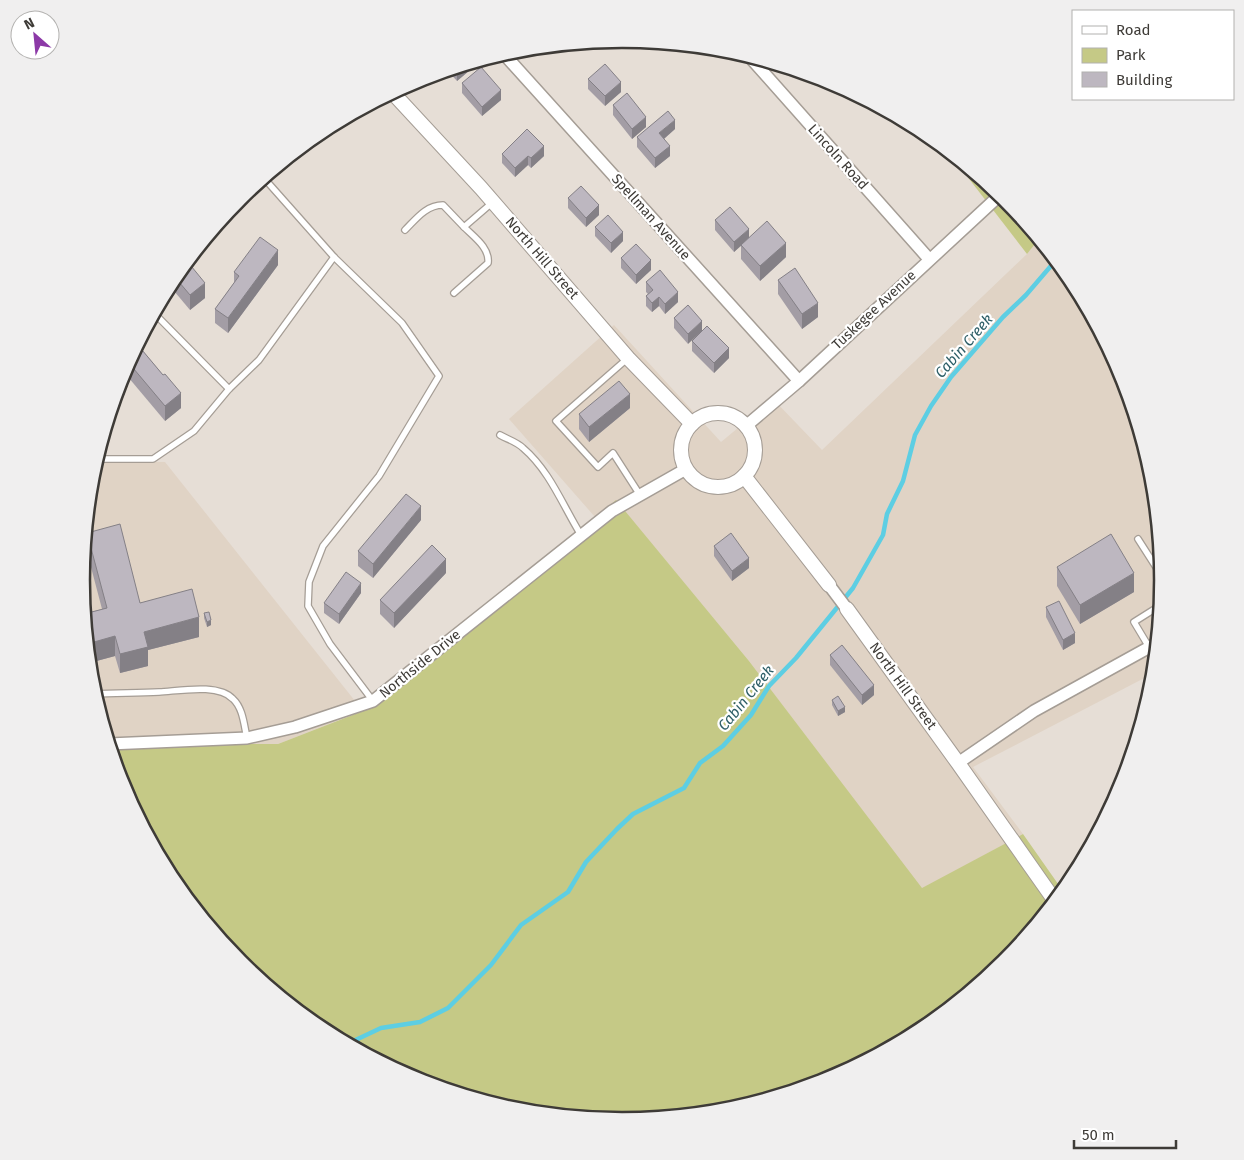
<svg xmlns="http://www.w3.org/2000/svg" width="1244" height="1160" font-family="'Fira Sans',sans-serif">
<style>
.built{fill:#e0d3c5}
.green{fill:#c5c986}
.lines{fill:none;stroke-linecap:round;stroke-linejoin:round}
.stream{stroke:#5dcee3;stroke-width:4.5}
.service-casing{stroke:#a59d95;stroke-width:8}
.minor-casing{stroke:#a59d95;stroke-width:14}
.tertiary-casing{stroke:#a59d95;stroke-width:16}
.service{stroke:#fff;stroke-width:5.5}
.minor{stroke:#fff;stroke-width:11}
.tertiary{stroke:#fff;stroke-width:14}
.wall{fill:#a39da5}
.shaded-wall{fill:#848086}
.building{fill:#bdb7c0;stroke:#848086}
.labels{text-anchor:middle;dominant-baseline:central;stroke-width:4.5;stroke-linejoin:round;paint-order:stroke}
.street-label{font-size:14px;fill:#3e3b37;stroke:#fff}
.water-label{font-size:15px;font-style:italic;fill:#2d5e67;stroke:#fff}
.rim{fill:none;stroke:#3e3b37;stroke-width:2.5}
</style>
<rect width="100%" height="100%" fill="#e6ded6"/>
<g class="built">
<polygon points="1039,239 1072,280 1122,373 1153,475 1163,580 1154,673 973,767 1023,834 922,889 749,661 616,501 595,517 509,419 614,325 721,442 773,399 822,450 1027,254"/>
<polygon points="95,461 165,462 363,711 278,744 109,744 91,685 81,580 91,474"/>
</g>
<g class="green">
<polygon points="946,149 1005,197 1039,239 1027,254"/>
<polygon points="616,500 749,661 922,888 1023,834 1063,891 1005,963 922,1030 829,1080 727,1111 622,1121 516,1111 415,1080 321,1030 239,963 172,880 122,787 109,744 278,744 363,711"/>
</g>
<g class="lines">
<polyline class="stream" points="347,1044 381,1028 420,1022 448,1008 491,965 521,925 568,892 586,862 617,829 633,814 684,788 700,763 723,746 751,715 769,686 796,658 853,588 883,535 887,514 903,481 915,435 931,406 951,377 1003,317 1026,295 1056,260"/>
<defs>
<g id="service">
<polyline points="263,177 334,257 402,323 439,376 379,476 323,546 309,582 308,606 330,644 373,701"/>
<path d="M405,230c11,-11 21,-25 38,-25l21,22"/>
<path d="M454,293l34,-30c2,-15 -14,-26 -24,-36l29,-25"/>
<polyline points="154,313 229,389"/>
<polyline points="628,358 556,421 598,467 613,453 640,495"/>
<path d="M500,435c7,4 17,7 23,13 27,23 40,58 58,87"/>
<polyline points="96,459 153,459 194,431 229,389 259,360 334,257"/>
<polyline points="1138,539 1163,578"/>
<polyline points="1149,647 1134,622 1161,605"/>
<path d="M94,694c21,-1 43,-1 65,-2 20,-1 59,-9 74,7 10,9 11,26 14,39"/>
</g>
<g id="minor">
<polyline points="503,53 799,381"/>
<polyline points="748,55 929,259"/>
<polyline points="746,426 799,381 1001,194"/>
<polyline points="829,585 847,609"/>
<polyline points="109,744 247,738 295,727 373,701 612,511 686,469"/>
<polyline points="958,763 1034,711 1157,643"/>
</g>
<g id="tertiary">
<polyline points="392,92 481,188 628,358 692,424"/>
<circle cx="718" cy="450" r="37"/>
<polyline points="744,476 829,585"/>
<polyline points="847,609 958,763 1055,901"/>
</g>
</defs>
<use href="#service" class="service-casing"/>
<use href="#minor" class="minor-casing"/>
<use href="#tertiary" class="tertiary-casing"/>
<use href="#service" class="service"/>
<use href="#minor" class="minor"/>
<use href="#tertiary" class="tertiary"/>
</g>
<g class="wall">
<polygon points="558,45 551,52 546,46"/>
<polygon points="470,63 470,70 457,81 447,70"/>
<polygon points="588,79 621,92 605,106 588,89"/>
<polygon points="462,83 501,100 482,116 462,93"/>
<polygon points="613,105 646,127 632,139 613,115"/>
<polygon points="675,129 664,139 670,156 655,168 637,147 637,137"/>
<polygon points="502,154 544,156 531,168 528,165 515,177 502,163"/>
<polygon points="568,198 599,215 586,227 568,208"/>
<polygon points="715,220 749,237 786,257 760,281 741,259 741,246 734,252 715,230"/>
<polygon points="595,227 623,241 611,253 595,236"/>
<polygon points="621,258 651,270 636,284 621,268"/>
<polygon points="187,261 205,298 190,310 169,285 172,279"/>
<polygon points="278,265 228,333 215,323 215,309 234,283 234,272"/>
<polygon points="778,280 818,317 802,329 778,294"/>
<polygon points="646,282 678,302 665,314 659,306 652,312 646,306 646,296 648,294 646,292"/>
<polygon points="688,305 688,344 674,328 674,318"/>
<polygon points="692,341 729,358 714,373 692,351"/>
<polygon points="137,344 163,375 181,408 165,421 123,371"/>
<polygon points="630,408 589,442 579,429 579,414"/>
<polygon points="421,520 373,578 358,566 358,551"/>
<polygon points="87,533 140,603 199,637 148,650 148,666 120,673 115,656 89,663 84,614 102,609 87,552"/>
<polygon points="714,546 749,568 732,581 714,556"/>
<polygon points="1057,567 1134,592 1080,624 1057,586"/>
<polygon points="446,573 394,628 380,614 380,600"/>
<polygon points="361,593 339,624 324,613 324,603"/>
<polygon points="1046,607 1075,643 1063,650 1046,617"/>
<polygon points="204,613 211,625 207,627 204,618"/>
<polygon points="830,655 874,695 862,705 830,665"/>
<polygon points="832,700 845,712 838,716 832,705"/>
</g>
<g class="shaded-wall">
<polygon points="558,45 551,52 551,46"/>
<polygon points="470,63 470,70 457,81 457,71 465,65"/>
<polygon points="621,82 621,92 605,106 605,96"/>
<polygon points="501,90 501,100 482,116 482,107"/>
<polygon points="646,117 646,127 632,139 632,129"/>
<polygon points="675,120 675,129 659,143 659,133"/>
<polygon points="544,146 544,156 531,168 531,158"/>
<polygon points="670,146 670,156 655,168 655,158"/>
<polygon points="528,156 528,165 515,177 515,168"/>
<polygon points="599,205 599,215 586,227 586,218"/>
<polygon points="749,229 749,238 734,252 734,242"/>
<polygon points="623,232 623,241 611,253 611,243"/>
<polygon points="786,243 786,257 760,281 760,266"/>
<polygon points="278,250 278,265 228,333 228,318"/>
<polygon points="651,260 651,270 636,284 636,275"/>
<polygon points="205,283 205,298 190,310 190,295"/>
<polygon points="678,292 678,302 665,314 665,304"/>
<polygon points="659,297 659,306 652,312 652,303"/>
<polygon points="818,303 818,317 802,329 802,314"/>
<polygon points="702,321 702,331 688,344 688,334"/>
<polygon points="729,348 729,358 714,373 714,363"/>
<polygon points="181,393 181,408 165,421 165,406"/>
<polygon points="630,394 630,408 589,442 589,427"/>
<polygon points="421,506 421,520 373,578 373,564"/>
<polygon points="749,558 749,568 732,581 732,571"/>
<polygon points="446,559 446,573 394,628 394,613"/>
<polygon points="1134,573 1134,592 1080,624 1080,605"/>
<polygon points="361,583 361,593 339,624 339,614"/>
<polygon points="199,617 199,637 148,650 148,666 120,673 120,654 144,632"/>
<polygon points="211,620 211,625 207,627 207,622"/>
<polygon points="1075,633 1075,643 1063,650 1063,640"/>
<polygon points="115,636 115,656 89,663 87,644"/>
<polygon points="874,685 874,695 862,705 862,695"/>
<polygon points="845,707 845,712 838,716 838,711"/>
</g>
<g class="building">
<polygon points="605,64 621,82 605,96 588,79"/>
<polygon points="465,65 457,71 454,68"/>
<polygon points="481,67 501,90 482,107 462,83"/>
<polygon points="627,93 646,117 632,129 613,105"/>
<polygon points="668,111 675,120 659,133 670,146 655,158 637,137"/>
<polygon points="527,129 544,146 531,158 528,156 515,168 502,154"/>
<polygon points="581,186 599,205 586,218 568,198"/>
<polygon points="730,207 749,229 734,242 715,220"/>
<polygon points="608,215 623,232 611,243 595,227"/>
<polygon points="767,221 786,243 760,266 741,245"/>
<polygon points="260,237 278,250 228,318 215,309 239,276 234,272"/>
<polygon points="636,244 651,260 636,275 621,258"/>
<polygon points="187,261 205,283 190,295 174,276"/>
<polygon points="795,268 818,303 802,314 778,280"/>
<polygon points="660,270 678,292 665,304 659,297 652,303 646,296 653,290 646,282"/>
<polygon points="688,305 702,321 688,334 674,318"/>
<polygon points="707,326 729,348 714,363 692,341"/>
<polygon points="137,344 163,375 165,374 181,393 165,406 128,362"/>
<polygon points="619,381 630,394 589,427 579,414"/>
<polygon points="406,494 421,506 373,564 358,551"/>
<polygon points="120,524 140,603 192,589 199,617 144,632 148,647 120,654 115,636 87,644 84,614 107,608 87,533"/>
<polygon points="731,533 749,558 732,571 714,546"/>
<polygon points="1111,534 1134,573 1080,605 1057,567"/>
<polygon points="432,545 446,559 394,613 380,600"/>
<polygon points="346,572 361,583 339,614 324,603"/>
<polygon points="1059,601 1075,633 1063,640 1046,607"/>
<polygon points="209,612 211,620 207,622 204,613"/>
<polygon points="842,645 874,685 862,695 830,655"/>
<polygon points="838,696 845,707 838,711 832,700"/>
</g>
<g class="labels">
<g class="street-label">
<text transform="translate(838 157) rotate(48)">Lincoln Road</text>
<text transform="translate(651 217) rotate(48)">Spellman Avenue</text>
<text transform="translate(542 258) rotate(49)">North Hill Street</text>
<text transform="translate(874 310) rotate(-43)">Tuskegee Avenue</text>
<text transform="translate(420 664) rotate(-39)">Northside Drive</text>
<text transform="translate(903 686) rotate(54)">North Hill Street</text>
</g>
<g class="water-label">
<text transform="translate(964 346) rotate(-49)">Cabin Creek</text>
<text transform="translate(746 698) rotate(-51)">Cabin Creek</text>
</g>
</g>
<path d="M0 0H1244V1160H0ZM90 580a532 532 0 1 1 1064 0a532 532 0 1 1-1064 0Z" fill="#f0efef" fill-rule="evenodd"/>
<path class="rim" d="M90 580a532 532 0 1 1 1064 0a532 532 0 1 1-1064 0Z"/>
<rect x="1072" y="10" width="162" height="90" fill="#ffffff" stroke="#b2b1af"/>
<rect x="1082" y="26" width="25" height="8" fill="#ffffff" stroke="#b2b1af"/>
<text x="1116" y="35" font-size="15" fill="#3e3b37">Road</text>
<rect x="1082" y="48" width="25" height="15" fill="#c5c986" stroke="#b2b1af"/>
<text x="1116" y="60" font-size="15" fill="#3e3b37">Park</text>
<rect x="1082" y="72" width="25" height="15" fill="#bdb7c0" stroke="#b2b1af"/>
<text x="1116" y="85" font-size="15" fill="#3e3b37">Building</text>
<g transform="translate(35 35) rotate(333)"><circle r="24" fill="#ffffff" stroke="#b2b1af"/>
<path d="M0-4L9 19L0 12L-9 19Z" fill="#8c39a7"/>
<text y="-8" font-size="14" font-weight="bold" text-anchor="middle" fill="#3e3b37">N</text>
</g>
<path d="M1074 1140v8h102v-8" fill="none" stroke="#3e3b37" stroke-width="2.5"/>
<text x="1082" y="1140" font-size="15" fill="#3e3b37" stroke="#ffffff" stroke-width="4" paint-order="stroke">50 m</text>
</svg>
